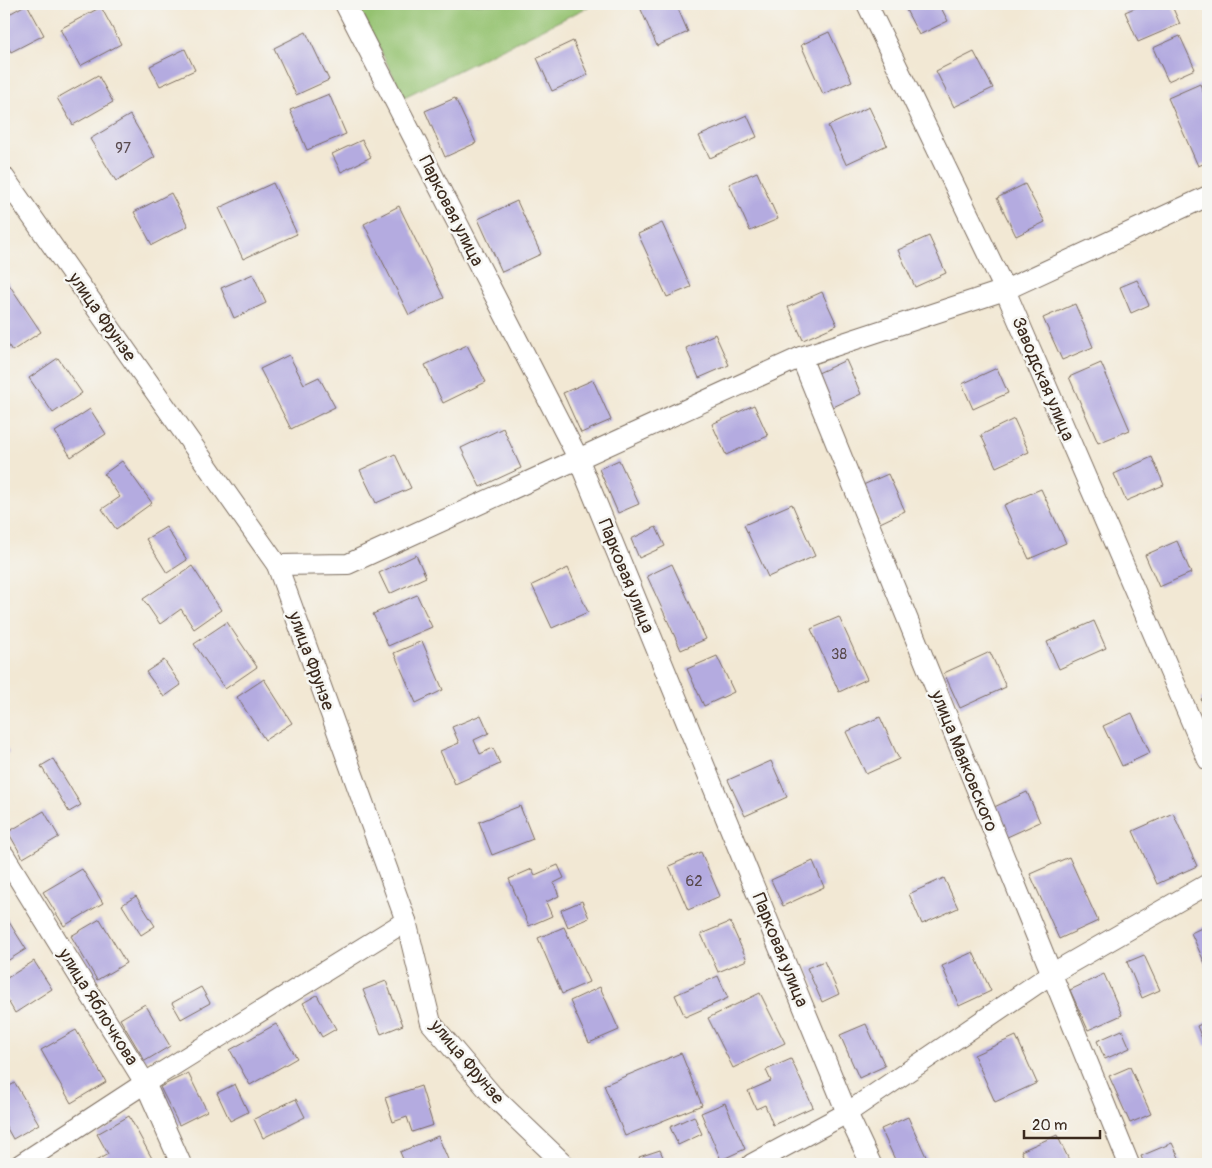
<svg xmlns="http://www.w3.org/2000/svg" width="1212" height="1168" font-family="Pangolin,sans-serif">
<style>
.green{fill:#94c270;stroke:#687647}
.building{fill:#b4abe0}
.lines{fill:none;stroke-linecap:round;stroke-linejoin:round}
.minor-casing{stroke:#7b6c5e;stroke-width:22}
.minor{stroke:#fff;stroke-width:20}
.labels{text-anchor:middle;dominant-baseline:central;stroke-width:5;stroke-linejoin:round;paint-order:stroke}
.number-label{font-size:15px;fill:#594a4e}
.street-label{font-size:18px;fill:#3b2a1e;stroke:#f6f6f2}
</style>
<rect width="100%" height="100%" fill="#f6f6f2"/>
<filter id="ink" filterUnits="userSpaceOnUse"><feTurbulence type="fractalNoise" baseFrequency=".02" numOctaves="2"/><feDisplacementMap in="SourceGraphic" scale="10" xChannelSelector="R" yChannelSelector="G"/><feConvolveMatrix kernelMatrix="1 2 1 2 8 2 1 2 1" color-interpolation-filters="sRGB"/></filter>
<filter id="wash" filterUnits="userSpaceOnUse"><feTurbulence type="fractalNoise" baseFrequency=".0096" numOctaves="4" result="noise"/><feDisplacementMap in="SourceGraphic" scale="20" xChannelSelector="R" yChannelSelector="G"/><feGaussianBlur stdDeviation="1.12" result="paint"/><feColorMatrix in="noise" values="0 0 0 0 0 0 0 0 0 0 0 0 0 0 0 0 0 1.4 0 .05"/><feComposite in="paint" operator="in"/></filter>
<g filter="url(#wash)">
<rect width="100%" height="100%" fill="#f2e8d4"/>
<polygon class="green" points="357,4 594,4 404,97"/>
<g id="blocks">
<g class="building">
<polygon points="27,4 44,35 11,52 4,40 4,17"/>
<polygon points="642,4 676,4 688,32 657,46 639,5"/>
<polygon points="903,4 939,4 948,21 919,35"/>
<polygon points="1144,4 1171,4 1180,24 1138,42 1125,12"/>
<polygon points="101,7 121,44 80,66 60,29"/>
<polygon points="306,32 329,80 296,95 274,48"/>
<polygon points="829,32 852,81 823,94 801,45"/>
<polygon points="1180,36 1195,69 1168,81 1153,48"/>
<polygon points="573,41 588,75 552,91 537,58"/>
<polygon points="185,49 195,70 160,86 150,66"/>
<polygon points="974,52 993,88 954,107 936,71"/>
<polygon points="98,75 113,102 73,125 57,98"/>
<polygon points="1200,84 1208,104 1208,162 1198,166 1168,98"/>
<polygon points="329,94 346,134 307,150 290,110"/>
<polygon points="455,98 476,143 445,157 425,111"/>
<polygon points="869,107 887,145 846,164 828,126"/>
<polygon points="130,115 155,157 116,181 90,139"/>
<polygon points="747,115 757,137 710,158 699,136"/>
<polygon points="362,140 371,157 341,172 332,154"/>
<polygon points="757,172 778,219 750,231 729,184"/>
<polygon points="273,183 297,234 243,259 219,208"/>
<polygon points="1025,184 1045,222 1016,236 997,198"/>
<polygon points="171,193 188,226 152,245 134,212"/>
<polygon points="517,201 541,254 502,272 478,219"/>
<polygon points="399,206 444,298 409,315 364,224"/>
<polygon points="662,223 691,287 667,297 638,234"/>
<polygon points="929,236 946,273 915,287 898,250"/>
<polygon points="253,274 266,303 234,318 221,288"/>
<polygon points="4,277 41,332 12,351 4,338"/>
<polygon points="1137,280 1149,305 1131,313 1120,287"/>
<polygon points="822,292 837,325 803,340 788,307"/>
<polygon points="1075,304 1093,347 1062,360 1043,318"/>
<polygon points="715,334 729,365 699,378 686,348"/>
<polygon points="467,345 486,382 443,403 425,365"/>
<polygon points="289,355 304,384 319,377 335,407 291,429 260,369"/>
<polygon points="58,358 82,393 53,413 29,378"/>
<polygon points="846,360 861,394 831,408 816,374"/>
<polygon points="1101,363 1130,430 1098,443 1069,377"/>
<polygon points="997,368 1008,393 973,409 962,384"/>
<polygon points="593,380 611,420 581,433 563,393"/>
<polygon points="754,405 768,436 726,455 712,424"/>
<polygon points="90,409 106,434 71,457 55,432"/>
<polygon points="1014,419 1029,452 996,467 981,435"/>
<polygon points="503,428 521,468 480,487 461,448"/>
<polygon points="395,454 411,488 376,503 360,470"/>
<polygon points="1152,457 1164,485 1126,501 1114,474"/>
<polygon points="619,460 639,504 618,513 599,469"/>
<polygon points="122,461 152,503 116,529 102,509 120,497 104,474"/>
<polygon points="888,474 905,511 880,523 863,485"/>
<polygon points="1041,489 1066,543 1029,559 1004,505"/>
<polygon points="792,504 815,556 768,577 744,525"/>
<polygon points="166,527 187,560 167,573 146,539"/>
<polygon points="656,527 665,546 639,558 631,539"/>
<polygon points="1177,541 1191,573 1159,587 1145,555"/>
<polygon points="416,555 426,577 389,594 379,573"/>
<polygon points="672,564 706,639 681,650 647,576"/>
<polygon points="192,566 221,610 194,629 181,609 160,624 143,599"/>
<polygon points="568,568 588,612 552,628 532,585"/>
<polygon points="417,595 432,627 388,646 373,614"/>
<polygon points="839,617 867,679 839,692 811,629"/>
<polygon points="1094,621 1106,648 1059,669 1047,642"/>
<polygon points="227,622 257,667 225,689 194,644"/>
<polygon points="422,641 443,690 416,703 394,653"/>
<polygon points="990,652 1006,687 960,708 944,673"/>
<polygon points="717,656 734,692 704,706 687,669"/>
<polygon points="164,660 181,685 164,697 146,672"/>
<polygon points="264,679 292,723 265,740 237,697"/>
<polygon points="1208,696 1208,716 1201,699"/>
<polygon points="1132,713 1150,753 1122,766 1103,726"/>
<polygon points="481,715 489,733 474,740 480,754 493,748 500,764 455,784 440,751 459,743 452,727"/>
<polygon points="880,717 899,759 866,774 846,732"/>
<polygon points="4,743 9,752 4,755"/>
<polygon points="53,759 81,805 69,812 41,766"/>
<polygon points="771,761 787,797 745,816 728,780"/>
<polygon points="1027,792 1040,822 1005,838 992,808"/>
<polygon points="520,806 533,839 492,855 479,822"/>
<polygon points="44,811 59,837 23,858 8,832"/>
<polygon points="1173,813 1197,866 1157,884 1133,831"/>
<polygon points="701,852 720,896 688,910 669,866"/>
<polygon points="1069,857 1098,921 1059,939 1030,874"/>
<polygon points="813,861 824,887 783,906 771,880"/>
<polygon points="558,865 564,878 554,883 559,896 546,902 552,916 529,926 509,879 532,869 535,875"/>
<polygon points="82,869 103,903 64,926 43,892"/>
<polygon points="944,878 958,908 922,924 909,894"/>
<polygon points="136,896 155,926 141,935 122,905"/>
<polygon points="582,901 589,918 568,927 561,910"/>
<polygon points="4,914 26,949 4,963"/>
<polygon points="100,919 126,963 97,980 71,936"/>
<polygon points="730,922 747,960 718,972 701,934"/>
<polygon points="1208,925 1208,970 1191,933"/>
<polygon points="564,927 589,982 562,994 538,938"/>
<polygon points="973,952 991,991 959,1006 942,966"/>
<polygon points="1144,955 1160,990 1142,998 1127,962"/>
<polygon points="34,961 52,989 15,1013 4,994 4,980"/>
<polygon points="824,961 839,994 822,1002 807,968"/>
<polygon points="1104,974 1122,1015 1088,1030 1070,990"/>
<polygon points="718,976 728,998 685,1017 675,995"/>
<polygon points="386,981 403,1025 381,1034 363,990"/>
<polygon points="201,987 210,1003 181,1019 172,1003"/>
<polygon points="600,987 619,1030 589,1043 570,1001"/>
<polygon points="760,993 785,1043 733,1068 708,1018"/>
<polygon points="317,995 336,1029 322,1037 303,1003"/>
<polygon points="145,1004 170,1046 145,1061 120,1019"/>
<polygon points="1208,1021 1208,1044 1205,1046 1197,1026"/>
<polygon points="276,1024 297,1058 250,1085 230,1050"/>
<polygon points="866,1024 885,1066 859,1078 840,1035"/>
<polygon points="76,1030 106,1082 71,1103 41,1050"/>
<polygon points="1122,1030 1130,1048 1105,1059 1097,1041"/>
<polygon points="1016,1036 1037,1083 995,1102 974,1055"/>
<polygon points="681,1053 702,1105 625,1136 604,1085"/>
<polygon points="791,1059 813,1107 773,1125 765,1105 756,1109 748,1091 771,1081 766,1070"/>
<polygon points="1130,1067 1151,1114 1130,1123 1109,1076"/>
<polygon points="188,1073 207,1111 179,1125 160,1087"/>
<polygon points="15,1083 39,1124 13,1139 4,1123 4,1089"/>
<polygon points="235,1084 248,1112 230,1121 217,1093"/>
<polygon points="421,1086 433,1125 412,1132 407,1117 393,1122 385,1098"/>
<polygon points="296,1099 305,1117 263,1138 254,1119"/>
<polygon points="725,1103 745,1149 721,1160 701,1113"/>
<polygon points="129,1116 155,1164 95,1164 94,1162 108,1154 97,1134"/>
<polygon points="694,1116 702,1134 678,1145 670,1127"/>
<polygon points="908,1117 928,1161 921,1164 897,1164 881,1129"/>
<polygon points="1057,1135 1071,1164 1027,1164 1021,1151"/>
<polygon points="438,1136 450,1164 405,1164 400,1152"/>
<polygon points="1172,1143 1182,1164 1144,1164 1141,1156"/>
<polygon points="660,1150 666,1164 642,1164 639,1157"/>
</g>
</g>
</g>
<g filter="url(#ink)">
<use href="#blocks" fill-opacity="0" stroke="#7b6c5e" stroke-width="1"/>
<g class="lines">
<defs>
<g id="minor">
<polyline points="345,4 578,458 847,1113 871,1164"/>
<polyline points="867,4 1005,290 1208,760"/>
<polyline points="4,177 277,565 406,921 431,1023 493,1096 564,1164"/>
<polyline points="801,357 1129,1164"/>
<polyline points="277,565 348,564 801,357 1005,290 1208,196"/>
<polyline points="4,855 145,1083 181,1164"/>
<polyline points="21,1164 145,1083 406,921"/>
<polyline points="752,1164 847,1113 1051,974 1208,884"/>
</g>
</defs>
<use href="#minor" class="minor-casing"/>
<use href="#minor" class="minor"/>
</g>
</g>
<g class="labels">
<g class="number-label">
<text x="123" y="148">97</text>
<text x="839" y="654">38</text>
<text x="694" y="881">62</text>
</g>
<g class="street-label">
<text transform="translate(451 211) rotate(63)">Парковая улица</text>
<text transform="translate(102 317) rotate(55)">улица Фрунзе</text>
<text transform="translate(1043 379) rotate(67)">Заводская улица</text>
<text transform="translate(626 576) rotate(68)">Парковая улица</text>
<text transform="translate(311 661) rotate(70)">улица Фрунзе</text>
<text transform="translate(964 761) rotate(68)">улица Маяковского</text>
<text transform="translate(780 950) rotate(68)">Парковая улица</text>
<text transform="translate(98 1007) rotate(58)">улица Яблочкова</text>
<text transform="translate(467 1062) rotate(50)">улица Фрунзе</text>
</g>
</g>
<rect width="1212" height="1168" fill="none" stroke="#f6f6f2" stroke-width="20"/>
<path d="M1024 1130v8h76v-8" fill="none" stroke="#3b2a1e" stroke-width="2.5"/>
<text x="1032" y="1130" font-size="15" fill="#3b2a1e" stroke="#f6f6f2" stroke-width="4" paint-order="stroke">20 m</text>
</svg>
